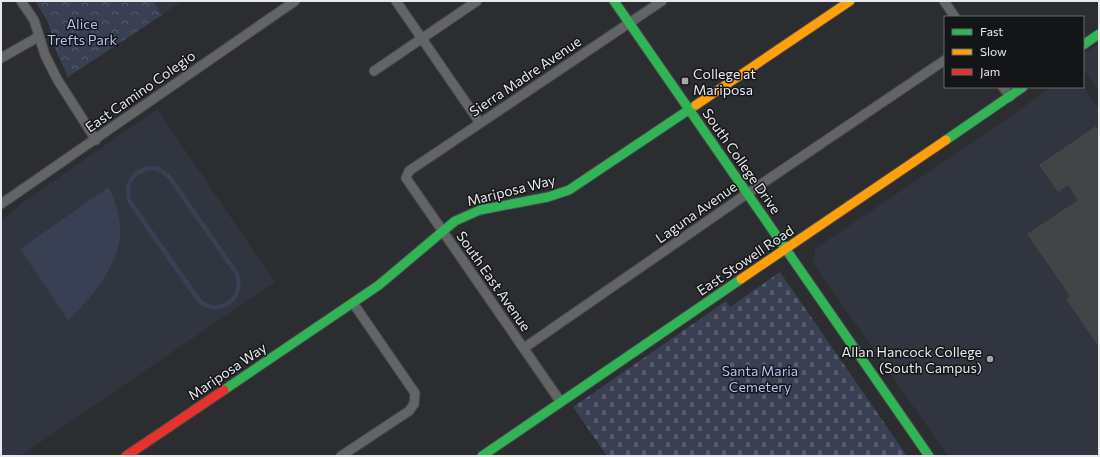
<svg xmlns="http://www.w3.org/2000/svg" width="1100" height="457" font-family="Commissioner,sans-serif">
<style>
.built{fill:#31353f}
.forest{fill:url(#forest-crowns)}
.cemetery{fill:url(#cemetery-stones)}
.pitch{fill:#3a4053;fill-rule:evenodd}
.building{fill:#434446}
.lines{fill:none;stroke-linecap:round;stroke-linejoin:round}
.street-casing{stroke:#47484b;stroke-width:11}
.fast-casing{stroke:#47484b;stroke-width:11}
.slow-casing{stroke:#47484b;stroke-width:11}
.jam-casing{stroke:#47484b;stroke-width:11}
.street{stroke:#636466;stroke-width:9}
.fast{stroke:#30b455;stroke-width:9}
.slow{stroke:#ff9f0a;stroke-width:9}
.jam{stroke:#e5322d;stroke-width:9}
.poi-dot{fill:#a6a7ab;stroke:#141517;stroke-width:1.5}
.labels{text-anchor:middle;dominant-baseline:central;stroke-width:3;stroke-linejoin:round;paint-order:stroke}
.park-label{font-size:14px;fill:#b1c2f9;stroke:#141517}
.poi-label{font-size:14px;fill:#e8e9ed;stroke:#141517;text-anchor:start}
.street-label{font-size:14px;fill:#e8e9ed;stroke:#141517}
</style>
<defs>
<pattern id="forest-crowns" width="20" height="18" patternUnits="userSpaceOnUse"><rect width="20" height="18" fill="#3a4053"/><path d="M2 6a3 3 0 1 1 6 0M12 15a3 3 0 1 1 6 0" fill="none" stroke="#565c6c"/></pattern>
<pattern id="cemetery-stones" width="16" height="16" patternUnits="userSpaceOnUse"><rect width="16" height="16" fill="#3a4053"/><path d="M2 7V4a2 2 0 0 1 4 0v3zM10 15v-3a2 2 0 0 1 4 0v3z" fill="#565c6c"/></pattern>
</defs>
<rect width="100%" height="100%" fill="#2c2d30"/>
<g class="built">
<polygon points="153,1 182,1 162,15"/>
<polygon points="1099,43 1099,92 1083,68 1083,54"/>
<polygon points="1083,86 1099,109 1099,456 948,456 813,263 815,249 1010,117 1051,87"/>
<polygon points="157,109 275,282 20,456 1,456 1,221 13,212 19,205"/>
</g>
<polygon class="forest" points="35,1 153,1 162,15 68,77 57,53 48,22"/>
<polygon class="cemetery" points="780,272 907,456 607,456 573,407 726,301 730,307"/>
<g class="pitch">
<path d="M152,166l7,1 11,7 69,99c9,27 -20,48 -42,29l-69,-99c-7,-19 4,-36 24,-37zM152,170l9,3 7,6 67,96c8,22 -17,40 -34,24l-69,-98c-6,-16 3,-29 20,-31z"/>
<path d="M109,187c5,12 9,23 11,36 4,36 -27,74 -52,97l-48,-71z"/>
</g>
<polygon class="building" points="1096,126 1099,131 1099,347 1066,299 1070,296 1027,234 1078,200 1068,185 1058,192 1039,165"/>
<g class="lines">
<defs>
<g id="street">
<polyline points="21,1 34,20 45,55 57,79 96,140"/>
<polyline points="396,1 480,123"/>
<polyline points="944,1 955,17"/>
<polyline points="1,58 38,37"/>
<polyline points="374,71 477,1"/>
<polyline points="1003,87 1010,97"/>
<polyline points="1,204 295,1"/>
<polyline points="524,348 748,193 945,60"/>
<polyline points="560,401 406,178 409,171 662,1"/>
<polyline points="341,456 409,411 414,404 415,393 353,303"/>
</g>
<g id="fast">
<polyline points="614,1 929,456"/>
<polyline points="1083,45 1099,34"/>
<polyline points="946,140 1023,87"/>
<polyline points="224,390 379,285 455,221 480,210 548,197 569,190 696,105"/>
<polyline points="482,456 741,279"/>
</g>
<g id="slow">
<polyline points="696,105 850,1"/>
<polyline points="741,279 946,140"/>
</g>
<polyline id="jam" points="126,456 224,390"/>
</defs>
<use href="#street" class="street-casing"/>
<use href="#fast" class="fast-casing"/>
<use href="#slow" class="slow-casing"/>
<use href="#jam" class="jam-casing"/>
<use href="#street" class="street"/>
<use href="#fast" class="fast"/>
<use href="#slow" class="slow"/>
<use href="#jam" class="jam"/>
</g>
<g class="poi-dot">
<rect x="681" y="77" width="8" height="8" rx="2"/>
<circle cx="990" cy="359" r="4"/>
</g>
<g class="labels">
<g class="park-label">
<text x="82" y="23">Alice<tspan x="82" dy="16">Trefts Park</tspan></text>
<text x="760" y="370">Santa Maria<tspan x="760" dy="16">Cemetery</tspan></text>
</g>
<g class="poi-label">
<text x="693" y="73">College at<tspan x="693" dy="16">Mariposa</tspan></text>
<text x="982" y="351" text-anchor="end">Allan Hancock College<tspan x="982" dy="16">(South Campus)</tspan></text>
</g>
<g class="street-label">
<text transform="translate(525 76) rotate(-34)">Sierra Madre Avenue</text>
<text transform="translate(140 91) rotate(-35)">East Camino Colegio</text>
<text transform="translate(742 161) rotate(55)">South College Drive</text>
<text transform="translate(511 190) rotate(-14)">Mariposa Way</text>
<text transform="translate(696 212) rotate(-35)">Laguna Avenue</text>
<text transform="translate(745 260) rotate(-34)">East Stowell Road</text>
<text transform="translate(494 281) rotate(55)">South East Avenue</text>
<text transform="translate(227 371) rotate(-34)">Mariposa Way</text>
</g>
</g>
<rect width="1100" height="457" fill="none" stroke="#e8e9ed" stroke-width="4"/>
<rect x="944" y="16" width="140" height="72" fill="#141517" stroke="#696a6d"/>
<rect x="952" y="29" width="20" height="6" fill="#30b455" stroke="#696a6d"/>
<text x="980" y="36" font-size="12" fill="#e8e9ed">Fast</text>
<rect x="952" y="49" width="20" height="6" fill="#ff9f0a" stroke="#696a6d"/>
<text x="980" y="56" font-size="12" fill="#e8e9ed">Slow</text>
<rect x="952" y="69" width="20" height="6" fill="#e5322d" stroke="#696a6d"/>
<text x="980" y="76" font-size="12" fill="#e8e9ed">Jam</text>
</svg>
